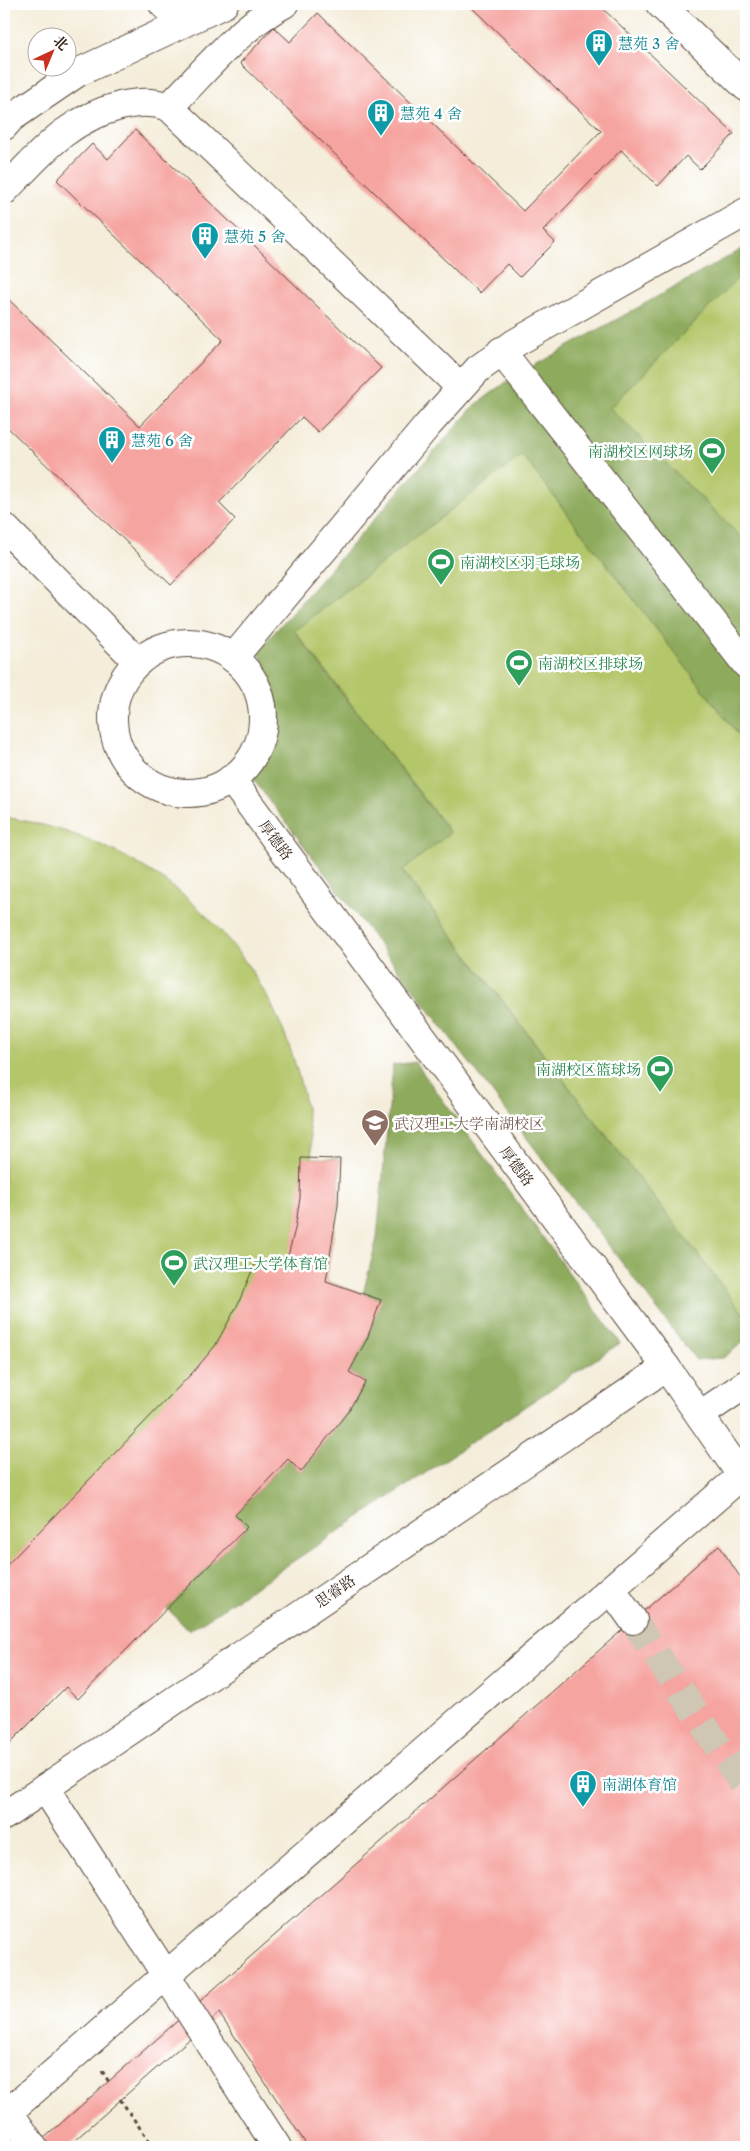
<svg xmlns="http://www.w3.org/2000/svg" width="750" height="2151" font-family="'Libre Caslon Text','Noto Serif SC',serif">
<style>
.green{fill:#b3c669;stroke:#777844}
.forest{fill:#8eab5d;stroke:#646a3e}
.building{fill:#f6a4a0}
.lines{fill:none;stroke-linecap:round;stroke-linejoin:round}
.minor-tunnel{stroke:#cfc6b4;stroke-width:28;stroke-dasharray:28 14;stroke-linecap:butt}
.minor-casing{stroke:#57473a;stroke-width:30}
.path{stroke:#57473a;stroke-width:3;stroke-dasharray:4 4;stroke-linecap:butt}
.minor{stroke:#fff;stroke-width:28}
.labels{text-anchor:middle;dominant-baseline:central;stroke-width:5;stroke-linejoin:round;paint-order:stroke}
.culture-label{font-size:15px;fill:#0d838f;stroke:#fff;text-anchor:start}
.leisure-label{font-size:15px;fill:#27864d;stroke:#fff;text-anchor:start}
.street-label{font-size:15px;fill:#3b2a1e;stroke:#fff}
.education-label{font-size:15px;fill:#785e54;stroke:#fff;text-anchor:start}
</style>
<rect width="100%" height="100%" fill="#fff"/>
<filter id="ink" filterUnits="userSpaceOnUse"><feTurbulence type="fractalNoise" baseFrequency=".02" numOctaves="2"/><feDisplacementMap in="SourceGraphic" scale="10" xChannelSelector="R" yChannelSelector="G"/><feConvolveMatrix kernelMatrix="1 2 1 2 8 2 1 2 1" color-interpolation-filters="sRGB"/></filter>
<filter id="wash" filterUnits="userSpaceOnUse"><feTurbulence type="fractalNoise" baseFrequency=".0096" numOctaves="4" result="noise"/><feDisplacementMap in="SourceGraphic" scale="20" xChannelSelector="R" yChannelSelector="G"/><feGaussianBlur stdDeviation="1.12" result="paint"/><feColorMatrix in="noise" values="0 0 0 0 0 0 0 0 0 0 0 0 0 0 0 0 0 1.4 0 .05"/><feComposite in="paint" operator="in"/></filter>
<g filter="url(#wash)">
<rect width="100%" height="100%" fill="#f4edda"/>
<g class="green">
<polygon points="740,275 746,281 746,542 610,408"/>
<polygon points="522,455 746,745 746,1317 402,870 450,832 294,630"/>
<path d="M4,817c178,28 297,162 308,341l28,1 -2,46 -12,76 55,19 -16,82 -16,28 -48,62 -13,-13 -53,56 12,12 -80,81 -102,79 -61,62z"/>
</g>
<g class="forest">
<path d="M746,247v34l-6,-5 -130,132 136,134v203l-224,-290 -228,176 156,202 -48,38 344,446v23l-23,18 -27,2 -443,-581c5,-7 12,-15 16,-23 17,-38 7,-70 -11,-105l216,-245 38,-28z"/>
<polygon points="415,1062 620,1343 189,1631 167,1608 247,1527 235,1515 288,1459 301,1472 349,1410 365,1382 349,1372 367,1339 380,1300 363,1294 377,1238 393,1065"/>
</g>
<g id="blocks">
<g class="building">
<polygon points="468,4 598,4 734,134 700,169 686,156 658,186 621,150 543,231 555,242 520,277 507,264 479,293 240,63 274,27 290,42 318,13 523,211 601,131"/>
<polygon points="135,130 381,368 318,432 302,417 219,503 235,519 171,585 4,424 4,295 140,426 223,340 57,180 92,144 108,159"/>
<polygon points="301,1158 340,1159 338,1205 326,1281 381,1300 367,1339 349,1372 365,1382 349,1410 301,1472 288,1459 235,1515 247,1527 78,1699 66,1687 4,1749 4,1568 194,1371 215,1346 238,1304 257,1259 285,1267 295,1229 300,1198"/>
<polygon points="719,1545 746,1586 746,2147 308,2147 219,2013 67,2147 34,2147"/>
</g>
</g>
</g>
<g filter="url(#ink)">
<use href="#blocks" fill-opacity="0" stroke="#57473a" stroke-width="1"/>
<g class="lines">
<polyline class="minor-tunnel" points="633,1620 746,1788"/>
<defs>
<g id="minor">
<polyline points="163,4 183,23"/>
<polyline points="660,4 746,87"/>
<path d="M169,107c35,-35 71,-81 115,-103"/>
<polyline points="4,126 11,118 77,73 224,4"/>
<path d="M4,191c37,-38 62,-71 116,-85 18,-4 32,-5 49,1l291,280"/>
<polyline points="501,351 746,664"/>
<polyline points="4,527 138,662"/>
<circle cx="188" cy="718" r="75"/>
<polyline points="233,658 427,426 478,369 515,343 746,212"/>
<polyline points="231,779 666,1367 746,1482"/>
<polyline points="700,1415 746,1384"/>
<polyline points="611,1589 633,1620"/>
<polyline points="45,1788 277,2147"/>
<polyline points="4,1816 666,1367"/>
<polyline points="4,2105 33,2147"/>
<polyline points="4,2116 742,1475"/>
</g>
</defs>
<use href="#minor" class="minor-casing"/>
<g class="path">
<polyline points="102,2071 109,2082"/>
<polyline points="120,2099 153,2147"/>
</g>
<use href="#minor" class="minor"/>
</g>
</g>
<defs>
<symbol id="building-pin" viewBox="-11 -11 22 30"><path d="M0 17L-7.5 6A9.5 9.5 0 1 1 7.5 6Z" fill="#0f9aa8" stroke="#fff"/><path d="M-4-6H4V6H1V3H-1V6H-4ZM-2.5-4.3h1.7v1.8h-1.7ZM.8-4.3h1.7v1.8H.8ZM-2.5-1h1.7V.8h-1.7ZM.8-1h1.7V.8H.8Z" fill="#fff"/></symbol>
<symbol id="stadium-pin" viewBox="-11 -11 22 30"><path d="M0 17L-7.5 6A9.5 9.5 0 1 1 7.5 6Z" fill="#2e9e5b" stroke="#fff"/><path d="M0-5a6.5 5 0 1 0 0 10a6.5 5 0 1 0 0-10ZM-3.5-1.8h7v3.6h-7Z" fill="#fff"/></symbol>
<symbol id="university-pin" viewBox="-11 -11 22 30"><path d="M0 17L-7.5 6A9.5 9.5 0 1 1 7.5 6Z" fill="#8d6e63" stroke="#fff"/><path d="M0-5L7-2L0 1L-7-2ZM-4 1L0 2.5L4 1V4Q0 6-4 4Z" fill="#fff"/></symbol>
</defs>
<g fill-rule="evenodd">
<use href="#building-pin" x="583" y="27" width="32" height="43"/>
<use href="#building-pin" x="365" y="97" width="32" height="43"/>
<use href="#building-pin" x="189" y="220" width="32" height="43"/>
<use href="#building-pin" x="96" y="424" width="32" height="43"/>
<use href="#stadium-pin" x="696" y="435" width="32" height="43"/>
<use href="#stadium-pin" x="425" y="546" width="32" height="43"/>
<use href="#stadium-pin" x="503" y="647" width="32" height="43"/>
<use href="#stadium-pin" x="644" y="1053" width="32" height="43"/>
<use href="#university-pin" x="359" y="1107" width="32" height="43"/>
<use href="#stadium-pin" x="158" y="1247" width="32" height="43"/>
<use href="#building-pin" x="567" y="1768" width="32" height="43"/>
</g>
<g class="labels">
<g class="culture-label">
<text x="618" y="43">慧苑 3 舍</text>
<text x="400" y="113">慧苑 4 舍</text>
<text x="224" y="236">慧苑 5 舍</text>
<text x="131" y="440">慧苑 6 舍</text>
<text x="602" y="1784">南湖体育馆</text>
</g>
<g class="leisure-label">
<text x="693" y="451" text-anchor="end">南湖校区网球场</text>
<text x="460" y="562">南湖校区羽毛球场</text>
<text x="538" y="663">南湖校区排球场</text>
<text x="641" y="1069" text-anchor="end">南湖校区篮球场</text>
<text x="193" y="1263">武汉理工大学体育馆</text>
</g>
<g class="street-label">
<text transform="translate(276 840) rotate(53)">厚德路</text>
<text transform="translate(517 1166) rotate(53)">厚德路</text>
<text transform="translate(335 1591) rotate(-34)">思睿路</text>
</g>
<g class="education-label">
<text x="394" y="1123">武汉理工大学南湖校区</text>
</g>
</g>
<rect width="750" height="2151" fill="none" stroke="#fff" stroke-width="20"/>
<g transform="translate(52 52) rotate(44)"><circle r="24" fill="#ffffff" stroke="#b1aaa5"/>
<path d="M0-4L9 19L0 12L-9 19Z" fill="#c8321e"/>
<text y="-8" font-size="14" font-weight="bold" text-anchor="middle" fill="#3b2a1e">北</text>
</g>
</svg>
